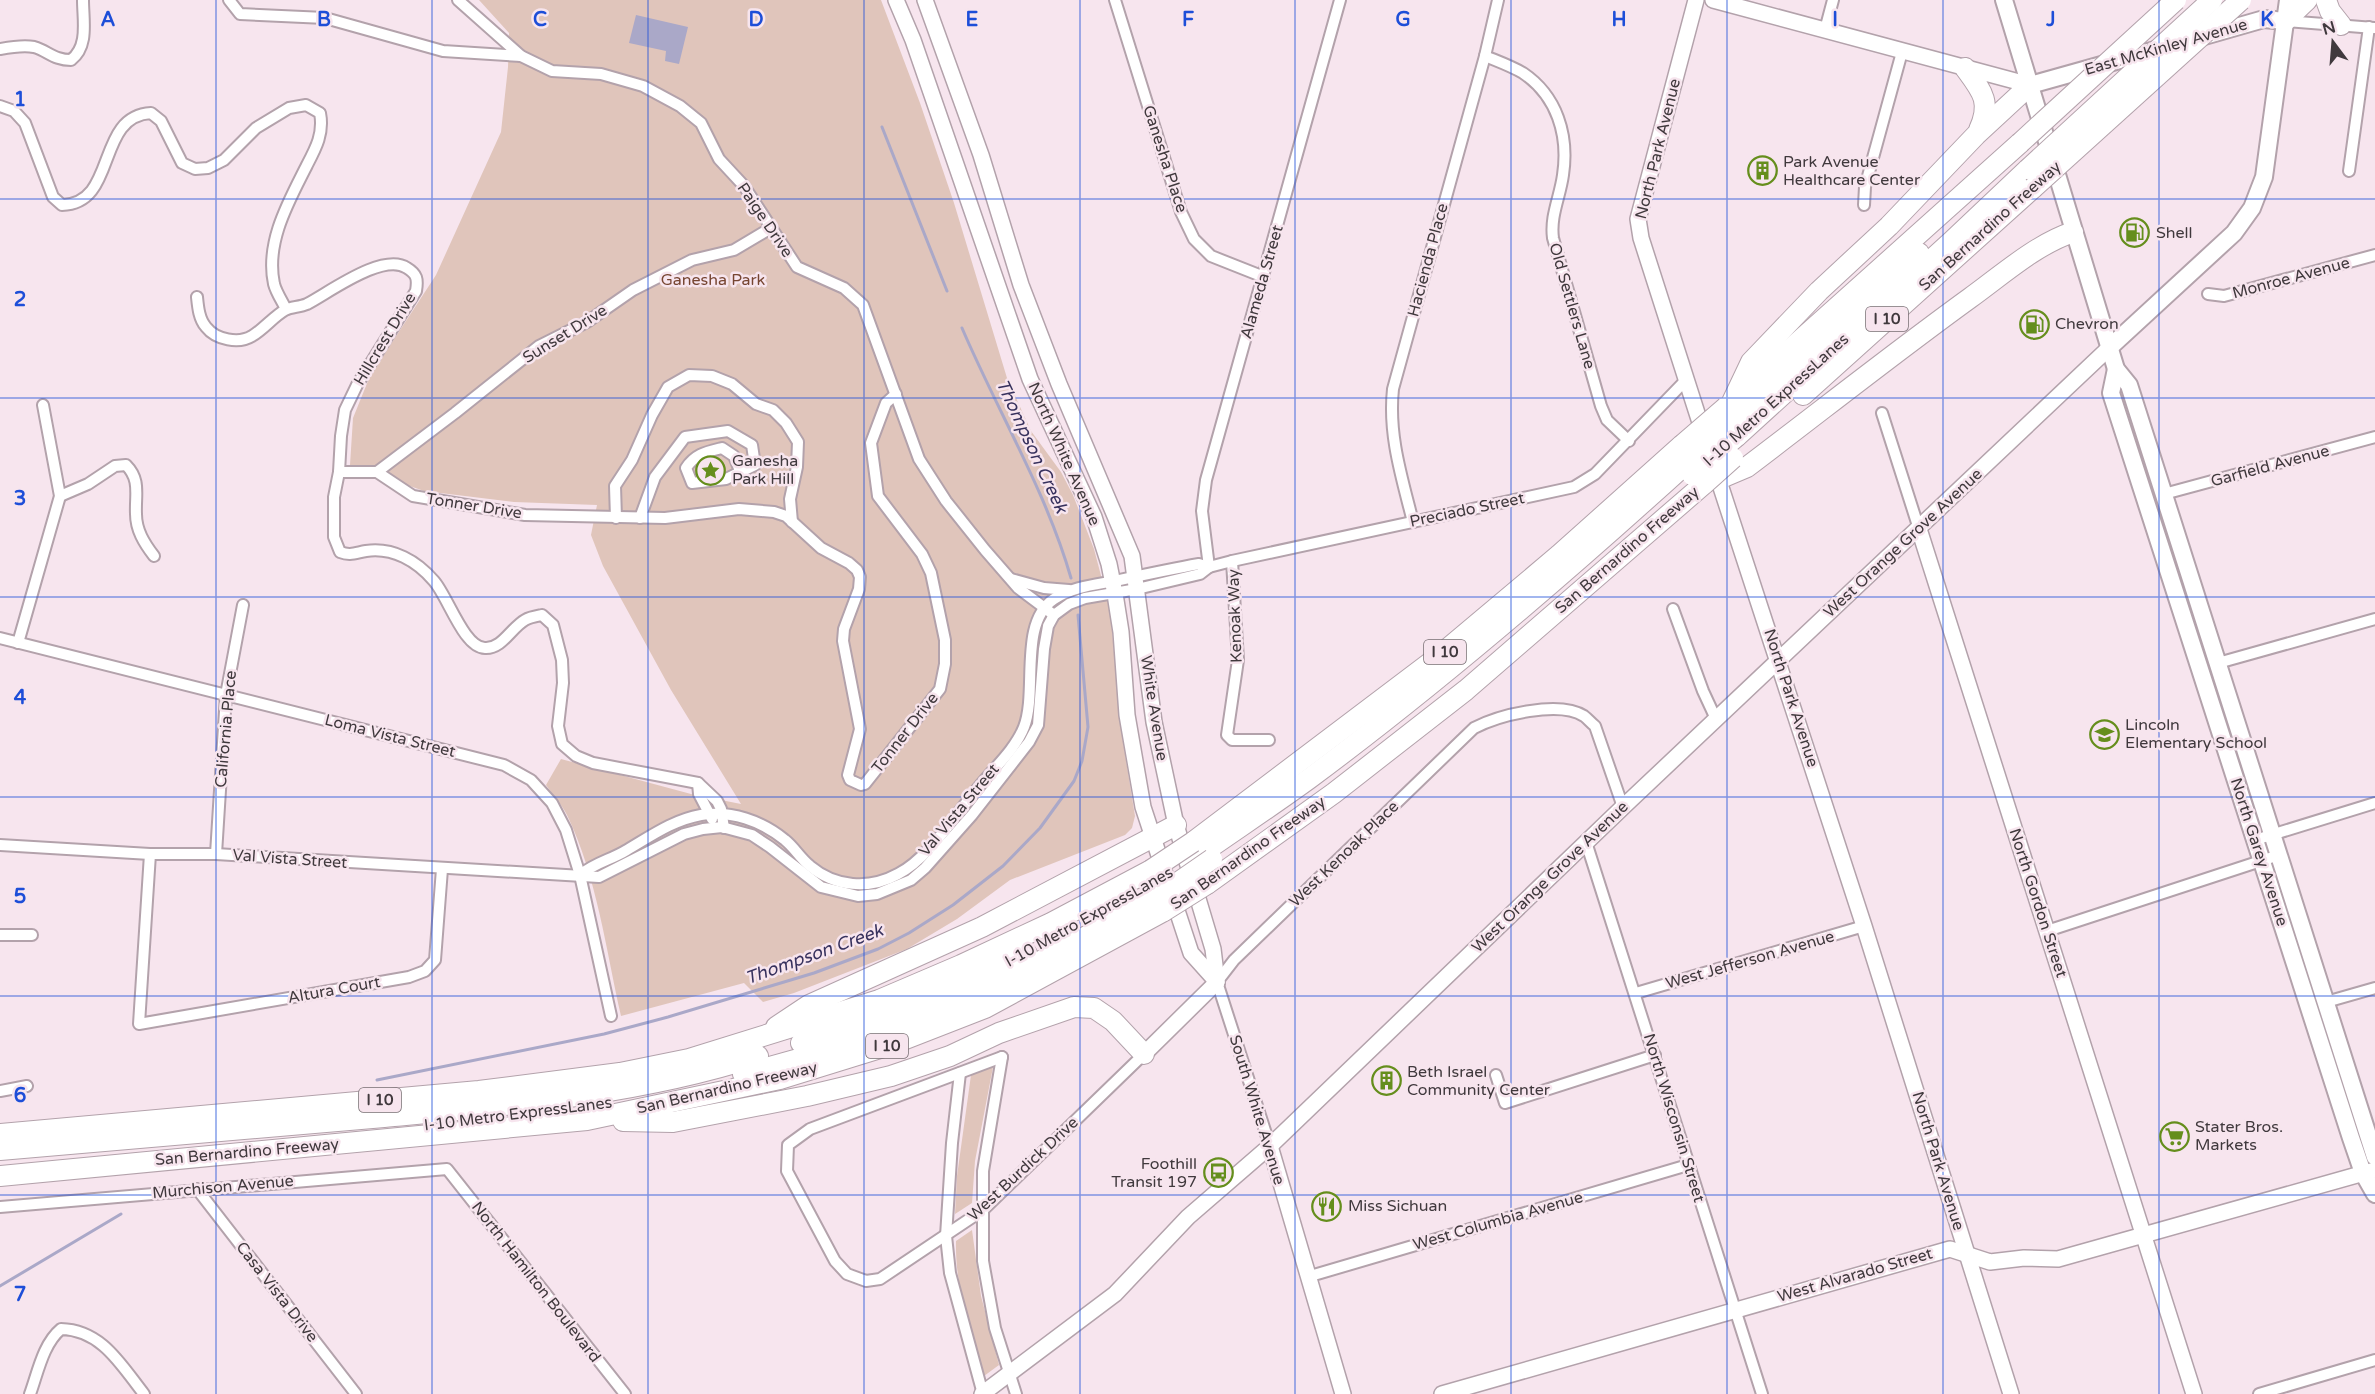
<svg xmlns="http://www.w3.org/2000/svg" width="2375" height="1394" font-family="'Varela Round',sans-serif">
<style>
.green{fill:#e0c5bb}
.water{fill:#aaa8c8}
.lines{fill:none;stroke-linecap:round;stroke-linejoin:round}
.stream{stroke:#aaa8c8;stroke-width:3}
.street-casing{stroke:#b3a2ab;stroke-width:14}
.secondary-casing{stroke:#b3a2ab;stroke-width:18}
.primary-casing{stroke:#b3a2ab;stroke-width:20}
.highway-casing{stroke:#b3a2ab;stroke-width:22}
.street{stroke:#fff;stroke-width:10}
.secondary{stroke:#fff;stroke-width:15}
.primary{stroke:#fff;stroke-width:16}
.highway{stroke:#fff;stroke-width:20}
.highway-bridge-casing{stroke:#b3a2ab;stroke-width:22;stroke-linecap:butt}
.highway-bridge{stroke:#fff;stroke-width:20}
.grid{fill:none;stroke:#1d4ed8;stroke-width:1.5;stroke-opacity:0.55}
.labels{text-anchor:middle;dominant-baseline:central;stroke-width:5;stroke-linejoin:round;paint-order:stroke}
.shield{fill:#f7e5ee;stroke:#776d72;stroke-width:1.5}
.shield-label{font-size:15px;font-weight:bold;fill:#40393d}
.street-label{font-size:16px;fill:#40393d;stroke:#f7e5ee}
.poi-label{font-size:16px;fill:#40393d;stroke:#f7e5ee;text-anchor:start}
.park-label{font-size:16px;fill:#764531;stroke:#f7e5ee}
.water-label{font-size:18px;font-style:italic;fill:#37315d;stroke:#f7e5ee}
.grid-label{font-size:20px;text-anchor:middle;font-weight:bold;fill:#1d4ed8;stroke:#f7e5ee;stroke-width:5;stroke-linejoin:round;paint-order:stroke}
</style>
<rect width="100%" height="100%" fill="#f7e5ee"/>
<g class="green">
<path d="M479,0h402l39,103 34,100 53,175 24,53 30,41 12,23 21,54 16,61 12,125 13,81 -3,12 -7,7 -115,45 -53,39 -50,30 -113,44 -31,9 -19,-19 -123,33c-15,-66 -24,-139 -54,-201 -5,-10 -14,-20 -21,-30l15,-26 130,35 50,10 -70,-114 -68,-124 -12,-31 6,-30 -83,-3 -90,-11 -74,-26 3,-47 17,-42 66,-101 65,-143 7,-65 1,-34z"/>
<polygon points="993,1067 975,1161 972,1203 955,1214 957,1176 971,1075"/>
<path d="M972,1230l9,66 18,69 -15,11c-14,-44 -29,-88 -28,-135z"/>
</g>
<polygon class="water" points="636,15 688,27 679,64 665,61 666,51 629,43"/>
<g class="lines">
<g class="stream">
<polyline points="882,127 947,291"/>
<path d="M962,328c36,84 84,163 109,250"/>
<polyline points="377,1080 604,1034 668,1017 814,973 878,949 909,933 953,905 1003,866 1040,828 1074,781 1082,761 1088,727 1078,615"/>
<polyline points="0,1286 121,1214"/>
</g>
<defs>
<g id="street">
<polyline points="229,0 240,14 325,18 443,51 521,56"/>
<polyline points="458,0 521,56 552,71 601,74 643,86 680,106 701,123 719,159 744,186 797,267 844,288 863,305 919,459 946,501 985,550 1018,588 1054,615"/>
<polyline points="1115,0 1181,212 1194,239 1211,256 1264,277"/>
<polyline points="2285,21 2374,28"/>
<polyline points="1825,30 1833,0"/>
<path d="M0,49c11,-2 23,-4 34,-2 14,4 20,13 37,13 18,-14 12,-39 12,-60"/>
<path d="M1485,56c12,5 26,10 38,17 34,23 46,62 40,102 -3,22 -13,41 -10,63l48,168 6,14 22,21"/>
<path d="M0,106l14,5 11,12 28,74 9,8c56,-1 33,-89 89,-92l10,8 21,42 13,6 13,-1 16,-8 32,-32 33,-20 17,-3 14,8c4,20 -4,35 -13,52 -18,36 -42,77 -33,119 2,8 8,17 12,25"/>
<polyline points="2349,171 2369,27"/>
<polyline points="1864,205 1865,187 1902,52"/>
<polyline points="2208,294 2224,296 2375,255"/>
<path d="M197,297c1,10 2,22 9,30 10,13 33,17 46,9 12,-7 21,-19 33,-26 6,-3 15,-3 22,-6 23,-12 76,-52 100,-36 10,6 11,11 9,23l-59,94 -12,25 -4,26 -2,36 -5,25v40l6,15c10,4 15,1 26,-1 27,-4 51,10 68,30 14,16 30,67 51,67 17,1 26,-20 40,-28 5,-3 12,-4 17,-5l11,10 9,35 1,23 -5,43 4,18 14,12 17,7 105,20 19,18 4,8 3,19"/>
<polyline points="1882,413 1919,529"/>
<polyline points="339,472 377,472 413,496 525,515 665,518 739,509 774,512 786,516 821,548 849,563 857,570 860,577 859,589 844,629 843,641 860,729 848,775 850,780 861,785 865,784 940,689 945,664 945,640 931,573 922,554 878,496 871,443 886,403 896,394"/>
<polyline points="377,472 455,413 539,346 587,322 633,290 692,260 734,250 771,228"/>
<polyline points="2164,494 2375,437"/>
<path d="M60,496l28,-12 27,-18 11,-1c15,15 9,30 10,49 0,16 8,29 18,42"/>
<polyline points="616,518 615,486 632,460 652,415 668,387 689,375 712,376 732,384 756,404 773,410 786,423 798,442 797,467 790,499 792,522"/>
<path d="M640,518l15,-41 30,-40 43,-6 24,14 3,20 -29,14 -34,4 -6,-15c9,-14 20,-16 36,-20l12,8 6,15"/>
<path d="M1413,522c-11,-44 -25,-87 -20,-133l92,-333 13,-56"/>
<polyline points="1232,561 1238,660 1227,735 1232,740 1269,740"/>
<polyline points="1209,567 1202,511 1206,480 1340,0"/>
<polyline points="1011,579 1044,588 1069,590"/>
<polyline points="1673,609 1703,691 1716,719"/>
<polyline points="0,638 504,765 531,780 552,803 566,830 580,875 611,1016"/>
<polyline points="18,643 60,496 43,405"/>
<polyline points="2218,663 2375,619"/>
<polyline points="698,783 699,794 712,819"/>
<polyline points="2255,840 2375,803"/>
<polyline points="1586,842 1762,1394"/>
<polyline points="0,845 150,854 216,854 599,877 684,834 703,829 722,827 752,835 770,847 821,887 858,896 877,894 911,880 925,868 972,815 1029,742 1038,725 1044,649 1048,626 1054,615 1069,604 1085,598 1137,589 1200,574 1209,567 1232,561 1574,487 1595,474 1686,380"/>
<polyline points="150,854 139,1024 409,977 425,971 435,960 442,869"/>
<polyline points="216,854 226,695 243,605"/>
<path d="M580,875c16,-13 31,-15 47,-25 24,-14 46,-30 74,-35 30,-5 61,6 84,25 9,7 15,18 25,26 25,21 59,24 88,8 31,-16 57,-59 80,-86 15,-19 37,-38 46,-61 14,-36 -6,-104 30,-128 18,-12 40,-14 61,-18 28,-6 56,-12 84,-17l10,3"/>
<polyline points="2047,931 2279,855"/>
<polyline points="0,935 32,935"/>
<polyline points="1636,993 1864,926"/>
<polyline points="2326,1002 2375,988"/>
<polyline points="1002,1057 810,1129 788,1145 787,1171 835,1261 847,1274 866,1281 880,1279 983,1210 1144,1054"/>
<polyline points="1002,1057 983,1171 983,1261 995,1328 1016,1394"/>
<polyline points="960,1073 952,1143 946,1236 950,1273 983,1394"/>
<polyline points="1496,1075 1505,1103 1655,1055"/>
<polyline points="0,1091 27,1086"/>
<path d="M1270,1146l-53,-164 17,-22 240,-232c25,-13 85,-28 110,-12 4,3 7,7 11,10l28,81"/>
<polyline points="197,1189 356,1394"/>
<polyline points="0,1207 447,1169 625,1394"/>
<polyline points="1307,1277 1688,1165"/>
<path d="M30,1394c8,-22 13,-50 31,-65 41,1 60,36 83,65"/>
<polyline points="2259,1394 2375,1360"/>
</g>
<g id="secondary">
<polyline points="896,0 913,40 1030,379 1094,517 1109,564 1115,594 1121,632 1127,715 1143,807 1191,953 1217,982"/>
<polyline points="925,0 981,155 1021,285 1059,384 1132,556 1154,722 1176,825 1213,949 1217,982"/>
<polyline points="1696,0 1638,219 1641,238 1704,435"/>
<polyline points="1713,0 2030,85"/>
<polyline points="1715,469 1864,926 2011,1394"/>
<polyline points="1919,529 2194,1394"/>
<polyline points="1144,1054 1217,982"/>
<polyline points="1270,1146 1343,1394"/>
<polyline points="982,1394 1115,1294 1188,1217 1270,1146 1623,807 2109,348"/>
<polyline points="1442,1394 1950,1249 1990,1262 2024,1258 2058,1259 2375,1170"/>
</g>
<g id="primary">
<polyline points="2004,0 2116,369 2129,385 2375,1157"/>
<polyline points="2201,37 2264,19 2285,21"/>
<polyline points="2030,85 2159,49"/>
<polyline points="2109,348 2234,233 2252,208 2264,177 2288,0"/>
<polyline points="2116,369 2111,393 2351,1138 2363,1173 2375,1194"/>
</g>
<g id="highway">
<polyline points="2326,0 2330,11 2341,25"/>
<polyline points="2285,21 2307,0"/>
<path d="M1965,68c17,23 27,34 14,62"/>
<polyline points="1739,395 2020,143"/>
<polyline points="1803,395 2033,188"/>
<polyline points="1732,402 1751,362 1819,291 1889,226 1976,135 2030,85"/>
<polyline points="1731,422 1919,253"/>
<polyline points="1736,437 1952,241 2028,169"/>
<path d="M1721,478l26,-11c74,-56 147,-114 223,-169 32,-23 65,-53 103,-66"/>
<polyline points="1193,842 1439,656 1559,555 1682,445"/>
<path d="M1198,856c37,-26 75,-51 112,-78 132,-98 257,-206 379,-317"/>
<polyline points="1207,884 1334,793 1466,690 1704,484"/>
<polyline points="776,1027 809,1005 982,927 1176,825"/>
<path d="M801,1043c77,-25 153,-54 226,-89"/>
<path d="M743,1074c89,-22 178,-55 261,-94 53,-26 104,-56 156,-85"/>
<polyline points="623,1121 673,1122 807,1096 891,1076 950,1056 999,1033 1074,1007 1094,1008 1113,1021 1144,1054"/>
<polyline points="0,1134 479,1091 620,1073 689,1059 879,1000 961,965 1051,923 1151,870"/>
<path d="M0,1150c128,-11 256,-22 384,-33 126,-12 252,-22 374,-61"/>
<polyline points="0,1176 587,1120 780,1079 890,1045 985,1008 1164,911"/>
</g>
</defs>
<use href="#street" class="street-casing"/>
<use href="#secondary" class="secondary-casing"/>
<use href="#primary" class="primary-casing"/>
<use href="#highway" class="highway-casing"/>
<use href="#street" class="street"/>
<use href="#secondary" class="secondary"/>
<use href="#primary" class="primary"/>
<use href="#highway" class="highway"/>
<defs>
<g id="highway-bridge">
<polyline points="2020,143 2176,0"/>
<polyline points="2028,169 2212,0"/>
<polyline points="2033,188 2241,0"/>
<polyline points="1682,445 1726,407"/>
<polyline points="1689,461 1731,422"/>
<polyline points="1692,475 1736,437"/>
<polyline points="1704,484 1733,458"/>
<polyline points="1151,870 1193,842"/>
<polyline points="1160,895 1212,859"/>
<polyline points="1164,911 1207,884"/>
</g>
</defs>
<use href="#highway-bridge" class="highway-bridge-casing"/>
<use href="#highway-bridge" class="highway-bridge"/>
</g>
<path class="grid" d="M216,0v1394M432,0v1394M648,0v1394M864,0v1394M1080,0v1394M1295,0v1394M1511,0v1394M1727,0v1394M1943,0v1394M2159,0v1394M0,199h2375M0,398h2375M0,597h2375M0,797h2375M0,996h2375M0,1195h2375"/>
<defs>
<symbol id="building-ring" viewBox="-11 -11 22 22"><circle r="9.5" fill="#f7e5ee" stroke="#658e1c" stroke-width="1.5"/><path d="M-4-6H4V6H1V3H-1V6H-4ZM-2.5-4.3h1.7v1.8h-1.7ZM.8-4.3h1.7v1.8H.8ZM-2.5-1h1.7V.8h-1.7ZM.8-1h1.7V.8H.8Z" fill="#658e1c"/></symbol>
<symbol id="fuel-ring" viewBox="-11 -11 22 22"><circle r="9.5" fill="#f7e5ee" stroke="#658e1c" stroke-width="1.5"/><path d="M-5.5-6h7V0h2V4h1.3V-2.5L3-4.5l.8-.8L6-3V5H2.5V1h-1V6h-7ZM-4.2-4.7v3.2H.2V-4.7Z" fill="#658e1c"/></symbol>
<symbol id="sight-ring" viewBox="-11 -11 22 22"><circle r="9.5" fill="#f7e5ee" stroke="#658e1c" stroke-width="1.5"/><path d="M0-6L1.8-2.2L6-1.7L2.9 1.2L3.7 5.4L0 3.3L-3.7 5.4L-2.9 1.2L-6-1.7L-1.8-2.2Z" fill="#658e1c"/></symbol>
<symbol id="school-ring" viewBox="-11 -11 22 22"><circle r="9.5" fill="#f7e5ee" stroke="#658e1c" stroke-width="1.5"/><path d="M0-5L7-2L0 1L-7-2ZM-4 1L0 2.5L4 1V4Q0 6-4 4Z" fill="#658e1c"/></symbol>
<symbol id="supermarket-ring" viewBox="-11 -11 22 22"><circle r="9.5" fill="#f7e5ee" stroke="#658e1c" stroke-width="1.5"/><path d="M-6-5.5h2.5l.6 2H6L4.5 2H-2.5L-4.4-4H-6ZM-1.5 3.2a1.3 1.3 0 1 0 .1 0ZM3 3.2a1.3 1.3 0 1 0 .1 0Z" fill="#658e1c"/></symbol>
<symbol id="bus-ring" viewBox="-11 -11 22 22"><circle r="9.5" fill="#f7e5ee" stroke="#658e1c" stroke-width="1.5"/><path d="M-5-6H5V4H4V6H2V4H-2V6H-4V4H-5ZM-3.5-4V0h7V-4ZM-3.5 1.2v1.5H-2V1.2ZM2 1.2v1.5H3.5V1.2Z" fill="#658e1c"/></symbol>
<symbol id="restaurant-ring" viewBox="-11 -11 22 22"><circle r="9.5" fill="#f7e5ee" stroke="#658e1c" stroke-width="1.5"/><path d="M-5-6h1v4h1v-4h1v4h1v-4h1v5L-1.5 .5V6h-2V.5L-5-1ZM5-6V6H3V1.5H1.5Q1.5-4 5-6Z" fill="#658e1c"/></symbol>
</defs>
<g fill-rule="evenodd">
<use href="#building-ring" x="1746" y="154" width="33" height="33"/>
<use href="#fuel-ring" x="2118" y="216" width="33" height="33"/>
<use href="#fuel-ring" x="2018" y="308" width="33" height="33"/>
<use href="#sight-ring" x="694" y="454" width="33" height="33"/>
<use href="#school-ring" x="2088" y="718" width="33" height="33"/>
<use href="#building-ring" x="1370" y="1064" width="33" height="33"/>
<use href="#supermarket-ring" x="2158" y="1120" width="33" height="33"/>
<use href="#bus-ring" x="1202" y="1156" width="33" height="33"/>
<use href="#restaurant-ring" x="1310" y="1190" width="33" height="33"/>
</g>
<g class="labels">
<g class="shield">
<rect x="1866" y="307" width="42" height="24" rx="4.5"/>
<rect x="1424" y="640" width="42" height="24" rx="4.5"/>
<rect x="866" y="1034" width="42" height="24" rx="4.5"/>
<rect x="359" y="1088" width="42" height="24" rx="4.5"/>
</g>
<g class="shield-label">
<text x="1887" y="319">I 10</text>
<text x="1445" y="652">I 10</text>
<text x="887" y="1046">I 10</text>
<text x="380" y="1100">I 10</text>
</g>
<g class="street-label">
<text transform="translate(2166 47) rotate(-16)">East McKinley Avenue</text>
<text transform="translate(1658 149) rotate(-76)">North Park Avenue</text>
<text transform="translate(1165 159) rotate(72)">Ganesha Place</text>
<text transform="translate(765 220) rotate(56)">Paige Drive</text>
<text transform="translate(1990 226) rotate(-42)">San Bernardino Freeway</text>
<text transform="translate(1428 260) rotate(-75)">Hacienda Place</text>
<text transform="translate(2291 278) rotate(-15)">Monroe Avenue</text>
<text transform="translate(1262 282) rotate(-74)">Alameda Street</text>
<text transform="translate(1572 306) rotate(74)">Old Settlers Lane</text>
<text transform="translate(565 334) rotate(-32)">Sunset Drive</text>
<text transform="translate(385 339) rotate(-59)">Hillcrest Drive</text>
<text transform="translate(1776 400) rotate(-42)">I-10 Metro ExpressLanes</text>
<text transform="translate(1064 454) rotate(66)">North White Avenue</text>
<text transform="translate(2270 466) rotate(-15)">Garfield Avenue</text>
<text transform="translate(474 506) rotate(9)">Tonner Drive</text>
<text transform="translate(1467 510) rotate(-12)">Preciado Street</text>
<text transform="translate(1903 543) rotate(-43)">West Orange Grove Avenue</text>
<text transform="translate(1627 550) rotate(-41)">San Bernardino Freeway</text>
<text transform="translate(1235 616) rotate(-92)">Kenoak Way</text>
<text transform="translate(1791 698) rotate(72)">North Park Avenue</text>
<text transform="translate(1154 708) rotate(81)">White Avenue</text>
<text transform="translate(226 729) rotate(-85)">California Place</text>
<text transform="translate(905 733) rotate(-52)">Tonner Drive</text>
<text transform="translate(390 736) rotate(14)">Loma Vista Street</text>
<text transform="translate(959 810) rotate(-50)">Val Vista Street</text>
<text transform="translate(2259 852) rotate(72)">North Garey Avenue</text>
<text transform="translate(1248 853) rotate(-35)">San Bernardino Freeway</text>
<text transform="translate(1344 854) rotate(-44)">West Kenoak Place</text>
<text transform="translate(290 859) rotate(4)">Val Vista Street</text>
<text transform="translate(1550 877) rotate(-44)">West Orange Grove Avenue</text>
<text transform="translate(2038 903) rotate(72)">North Gordon Street</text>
<text transform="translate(1089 917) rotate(-29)">I-10 Metro ExpressLanes</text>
<text transform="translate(1750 960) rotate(-16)">West Jefferson Avenue</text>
<text transform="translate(334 990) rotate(-10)">Altura Court</text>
<text transform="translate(727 1088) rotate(-13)">San Bernardino Freeway</text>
<text transform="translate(1257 1110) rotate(73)">South White Avenue</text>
<text transform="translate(518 1114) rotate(-7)">I-10 Metro ExpressLanes</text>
<text transform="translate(1674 1118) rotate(73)">North Wisconsin Street</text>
<text transform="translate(247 1152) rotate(-5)">San Bernardino Freeway</text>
<text transform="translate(1938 1161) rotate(73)">North Park Avenue</text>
<text transform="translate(1023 1169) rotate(-43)">West Burdick Drive</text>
<text transform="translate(223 1187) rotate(-5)">Murchison Avenue</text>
<text transform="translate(1498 1221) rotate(-16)">West Columbia Avenue</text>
<text transform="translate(1855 1275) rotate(-16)">West Alvarado Street</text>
<text transform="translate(536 1282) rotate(52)">North Hamilton Boulevard</text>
<text transform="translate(277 1292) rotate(52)">Casa Vista Drive</text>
</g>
<g class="poi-label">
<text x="1783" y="162">Park Avenue<tspan x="1783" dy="18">Healthcare Center</tspan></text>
<text x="2156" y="233">Shell</text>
<text x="2055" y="324">Chevron</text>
<text x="732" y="461">Ganesha<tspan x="732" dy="18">Park Hill</tspan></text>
<text x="2125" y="725">Lincoln<tspan x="2125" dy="18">Elementary School</tspan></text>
<text x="1407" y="1072">Beth Israel<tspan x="1407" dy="18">Community Center</tspan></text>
<text x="2195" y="1127">Stater Bros.<tspan x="2195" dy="18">Markets</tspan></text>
<text x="1197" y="1164" text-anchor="end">Foothill<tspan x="1197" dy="18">Transit 197</tspan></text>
<text x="1348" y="1206">Miss Sichuan</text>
</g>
<g class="park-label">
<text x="713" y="280">Ganesha Park</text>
</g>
<g class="water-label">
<text transform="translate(1032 446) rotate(65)">Thompson Creek</text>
<text transform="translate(814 954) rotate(-20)">Thompson Creek</text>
</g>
</g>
<g class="grid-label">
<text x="108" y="26">A</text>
<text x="324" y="26">B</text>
<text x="540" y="26">C</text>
<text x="756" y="26">D</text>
<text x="972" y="26">E</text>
<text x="1188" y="26">F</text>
<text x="1403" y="26">G</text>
<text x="1619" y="26">H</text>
<text x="1835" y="26">I</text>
<text x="2051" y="26">J</text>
<text x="2267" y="26">K</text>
<text x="20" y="106">1</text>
<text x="20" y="306">2</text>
<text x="20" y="505">3</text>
<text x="20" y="704">4</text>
<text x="20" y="903">5</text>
<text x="20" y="1102">6</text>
<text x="20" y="1301">7</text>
</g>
<g transform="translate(2333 42) rotate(344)" stroke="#f7e5ee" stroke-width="4.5" paint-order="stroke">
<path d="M0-4.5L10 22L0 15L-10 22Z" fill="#40393d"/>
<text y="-9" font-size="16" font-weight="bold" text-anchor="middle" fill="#40393d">N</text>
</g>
</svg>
